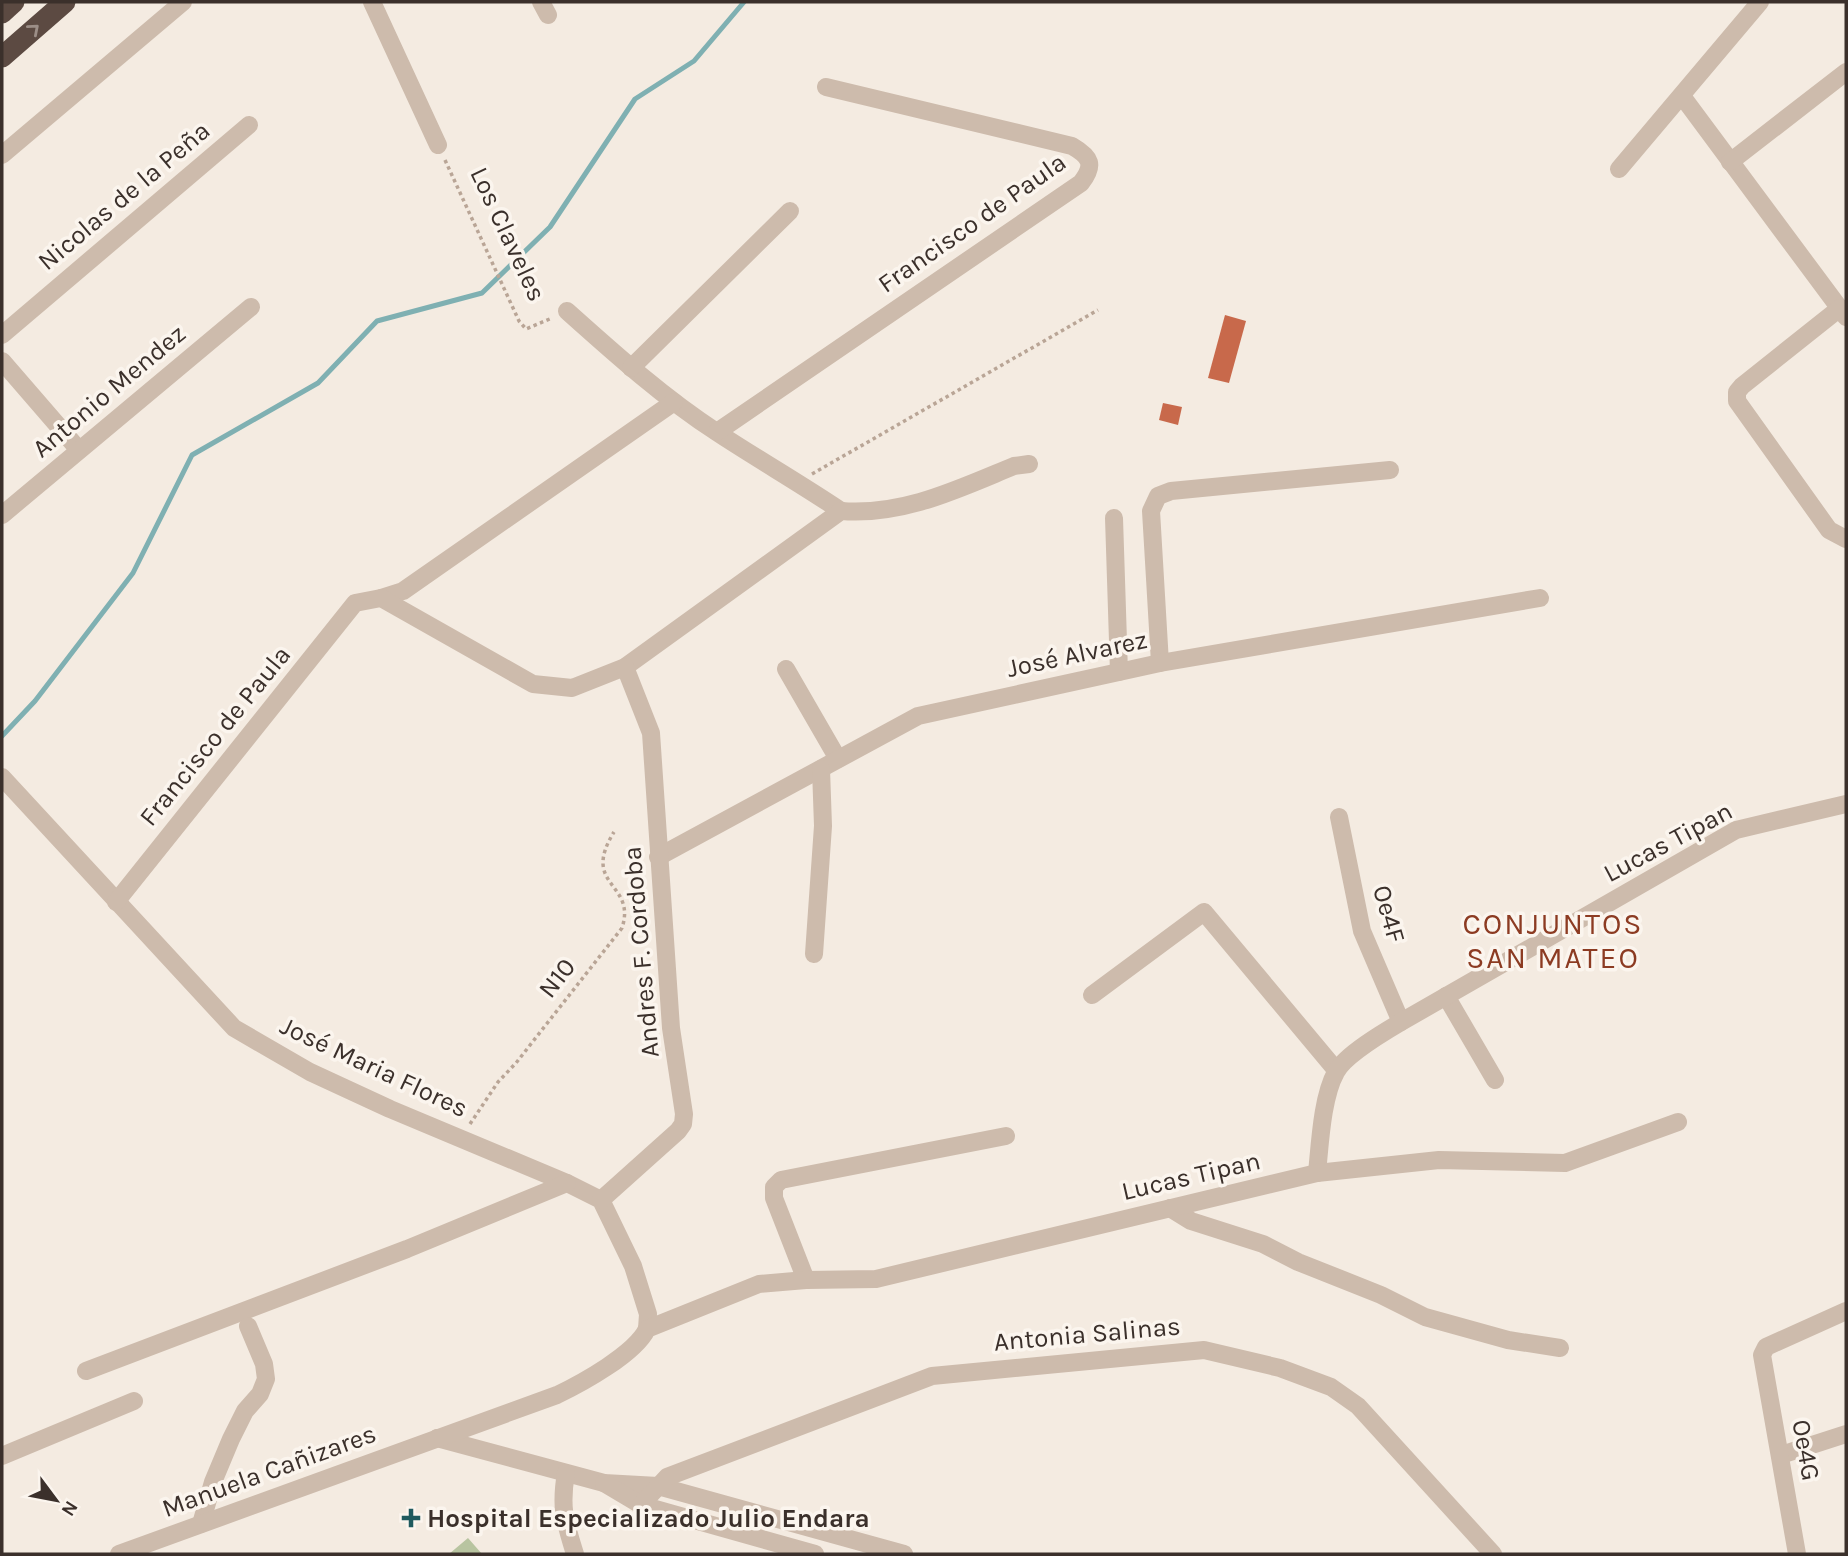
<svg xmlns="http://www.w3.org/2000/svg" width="1848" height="1556" font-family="Karla,sans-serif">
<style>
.green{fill:#b8c4a0}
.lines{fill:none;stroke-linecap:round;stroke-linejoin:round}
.stream{stroke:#7fb0b2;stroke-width:5}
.building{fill:#c8694b}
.path{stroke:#b9a596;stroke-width:3.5;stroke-dasharray:3.5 3.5;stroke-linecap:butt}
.minor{stroke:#cdbbac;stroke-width:18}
.highway{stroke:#5c4a42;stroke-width:21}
.oneway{stroke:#9c8e87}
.poi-dot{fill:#1f5a5e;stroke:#fbf5ee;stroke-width:2.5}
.labels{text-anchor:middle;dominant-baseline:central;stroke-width:7;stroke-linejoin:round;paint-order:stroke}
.street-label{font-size:26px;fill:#3b302b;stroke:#fbf5ee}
.poi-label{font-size:26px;font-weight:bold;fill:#3b302b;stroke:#fbf5ee;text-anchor:start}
.quarter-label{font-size:30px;letter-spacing:2px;fill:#8c3b22;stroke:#fbf5ee}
</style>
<rect width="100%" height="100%" fill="#f4ebe1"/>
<polygon class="green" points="468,1538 482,1554 449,1554"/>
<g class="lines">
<polyline class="stream" points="2,736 35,701 133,573 192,455 318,383 377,321 482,293 550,227 635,99 694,61 744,2"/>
</g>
<g class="building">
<polygon points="1225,315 1246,321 1229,383 1208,378"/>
<polygon points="1163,403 1182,407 1178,425 1159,420"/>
</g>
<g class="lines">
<g class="path">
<polyline points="445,160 519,321 526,329 552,318"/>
<polyline points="812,474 1098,310"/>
<path d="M470,1124l28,-42 18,-19 106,-135c15,-46 -42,-41 -8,-96"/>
</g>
<g class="minor">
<polyline points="372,2 438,145"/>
<polyline points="541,2 548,15"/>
<polyline points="1682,96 1846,317"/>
<polyline points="2,155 183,2"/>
<polyline points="1730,162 1846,72"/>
<polyline points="1619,169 1760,2"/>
<polyline points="1840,308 1742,386 1737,392 1737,401 1829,530 1846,539"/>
<path d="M567,311c48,43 97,87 151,122 41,27 83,51 123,78"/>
<polyline points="2,335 249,125"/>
<polyline points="2,361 79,450"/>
<polyline points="631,368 790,211"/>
<path d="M717,432l364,-249c14,-18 10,-26 -9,-37l-246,-59"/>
<polyline points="2,515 251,307"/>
<polyline points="1114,518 1119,672"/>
<polyline points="381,598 403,591 674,402"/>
<polyline points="1160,663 1151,511 1158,496 1171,491 1390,470"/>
<polyline points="786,669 838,759"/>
<polyline points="2,777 234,1028 310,1072 390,1109 567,1183 601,1200 633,1266 648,1314 647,1329"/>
<polyline points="1339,817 1362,931 1401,1022"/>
<polyline points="658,857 918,716 1160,663 1540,598"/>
<path d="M116,902l239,-299 26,-5 152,86 39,4 53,-21 216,-156c62,5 117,-22 173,-45l15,-2"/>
<polyline points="814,954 823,826 821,769"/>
<polyline points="1092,995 1204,912 1336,1070"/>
<polyline points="1446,996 1495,1080"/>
<path d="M1317,1173c3,-29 5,-76 19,-101 9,-17 48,-40 65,-50l335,-192 110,-26"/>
<polyline points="601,1200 678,1131 683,1124 684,1114 671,1028 651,733 625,667"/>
<polyline points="1170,1208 1191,1221 1263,1244 1298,1262 1381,1295 1425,1317 1508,1340 1560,1348"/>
<polyline points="806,1280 774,1198 774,1187 781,1180 1006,1136"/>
<polyline points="86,1371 407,1249 567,1183"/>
<polyline points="437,1438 604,1483 658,1486 904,1554"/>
<polyline points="1781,1455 1846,1434"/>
<polyline points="2,1456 134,1401"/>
<path d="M566,1473c-6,35 -1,49 9,81"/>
<polyline points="604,1483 641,1505 815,1554"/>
<polyline points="641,1505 667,1477 932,1376 1204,1350 1280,1368 1331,1387 1358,1406 1493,1554"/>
<polyline points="201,1524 213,1482 231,1439 245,1411 260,1394 266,1379 264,1364 248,1326"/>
<path d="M119,1554l438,-159c25,-12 78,-41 90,-66l112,-45 47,-4 70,-1 441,-106 122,-13 126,3 113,-41"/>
<polyline points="1797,1554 1762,1355 1766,1347 1846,1311"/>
</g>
<g class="highway">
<polyline points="2,13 14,2"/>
<polyline points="2,57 65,2"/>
</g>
</g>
<defs><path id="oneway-chevron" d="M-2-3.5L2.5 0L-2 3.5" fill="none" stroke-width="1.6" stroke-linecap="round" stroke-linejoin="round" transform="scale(1.75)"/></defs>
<use class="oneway" href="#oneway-chevron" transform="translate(34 29) rotate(-41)"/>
<path class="poi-dot" d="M407.5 1507.5h7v7h7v7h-7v7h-7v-7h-7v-7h7z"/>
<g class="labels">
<g class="street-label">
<text transform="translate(124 196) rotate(-40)">Nicolas de la Peña</text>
<text transform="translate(972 223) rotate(-35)">Francisco de Paula</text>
<text transform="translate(508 234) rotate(65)">Los Claveles</text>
<text transform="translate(109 391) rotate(-40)">Antonio Mendez</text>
<text transform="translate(1077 654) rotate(-12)">José Alvarez</text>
<text transform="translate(215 736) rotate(-51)">Francisco de Paula</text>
<text transform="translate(1668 842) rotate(-28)">Lucas Tipan</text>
<text transform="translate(1389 914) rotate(74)">Oe4F</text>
<text transform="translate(641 952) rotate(-95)">Andres F. Cordoba</text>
<text transform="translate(557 978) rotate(-52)">N10</text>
<text transform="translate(374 1067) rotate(25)">José Maria Flores</text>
<text transform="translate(1191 1176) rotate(-13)">Lucas Tipan</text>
<text transform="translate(1087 1334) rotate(-5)">Antonia Salinas</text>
<text transform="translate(1806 1450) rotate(80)">Oe4G</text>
<text transform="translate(269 1471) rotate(-20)">Manuela Cañizares</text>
</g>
<g class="poi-label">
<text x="427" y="1518">Hospital Especializado Julio Endara</text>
</g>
<g class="quarter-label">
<text x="1553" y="924">CONJUNTOS<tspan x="1553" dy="34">SAN MATEO</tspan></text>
</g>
</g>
<rect width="1848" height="1556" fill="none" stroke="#3b302b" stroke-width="7"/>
<g transform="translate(56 1500) rotate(122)" stroke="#fbf5ee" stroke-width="5" paint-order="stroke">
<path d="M0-5L12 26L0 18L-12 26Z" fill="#3b302b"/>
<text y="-10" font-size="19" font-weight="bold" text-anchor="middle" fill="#3b302b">N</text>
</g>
</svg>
